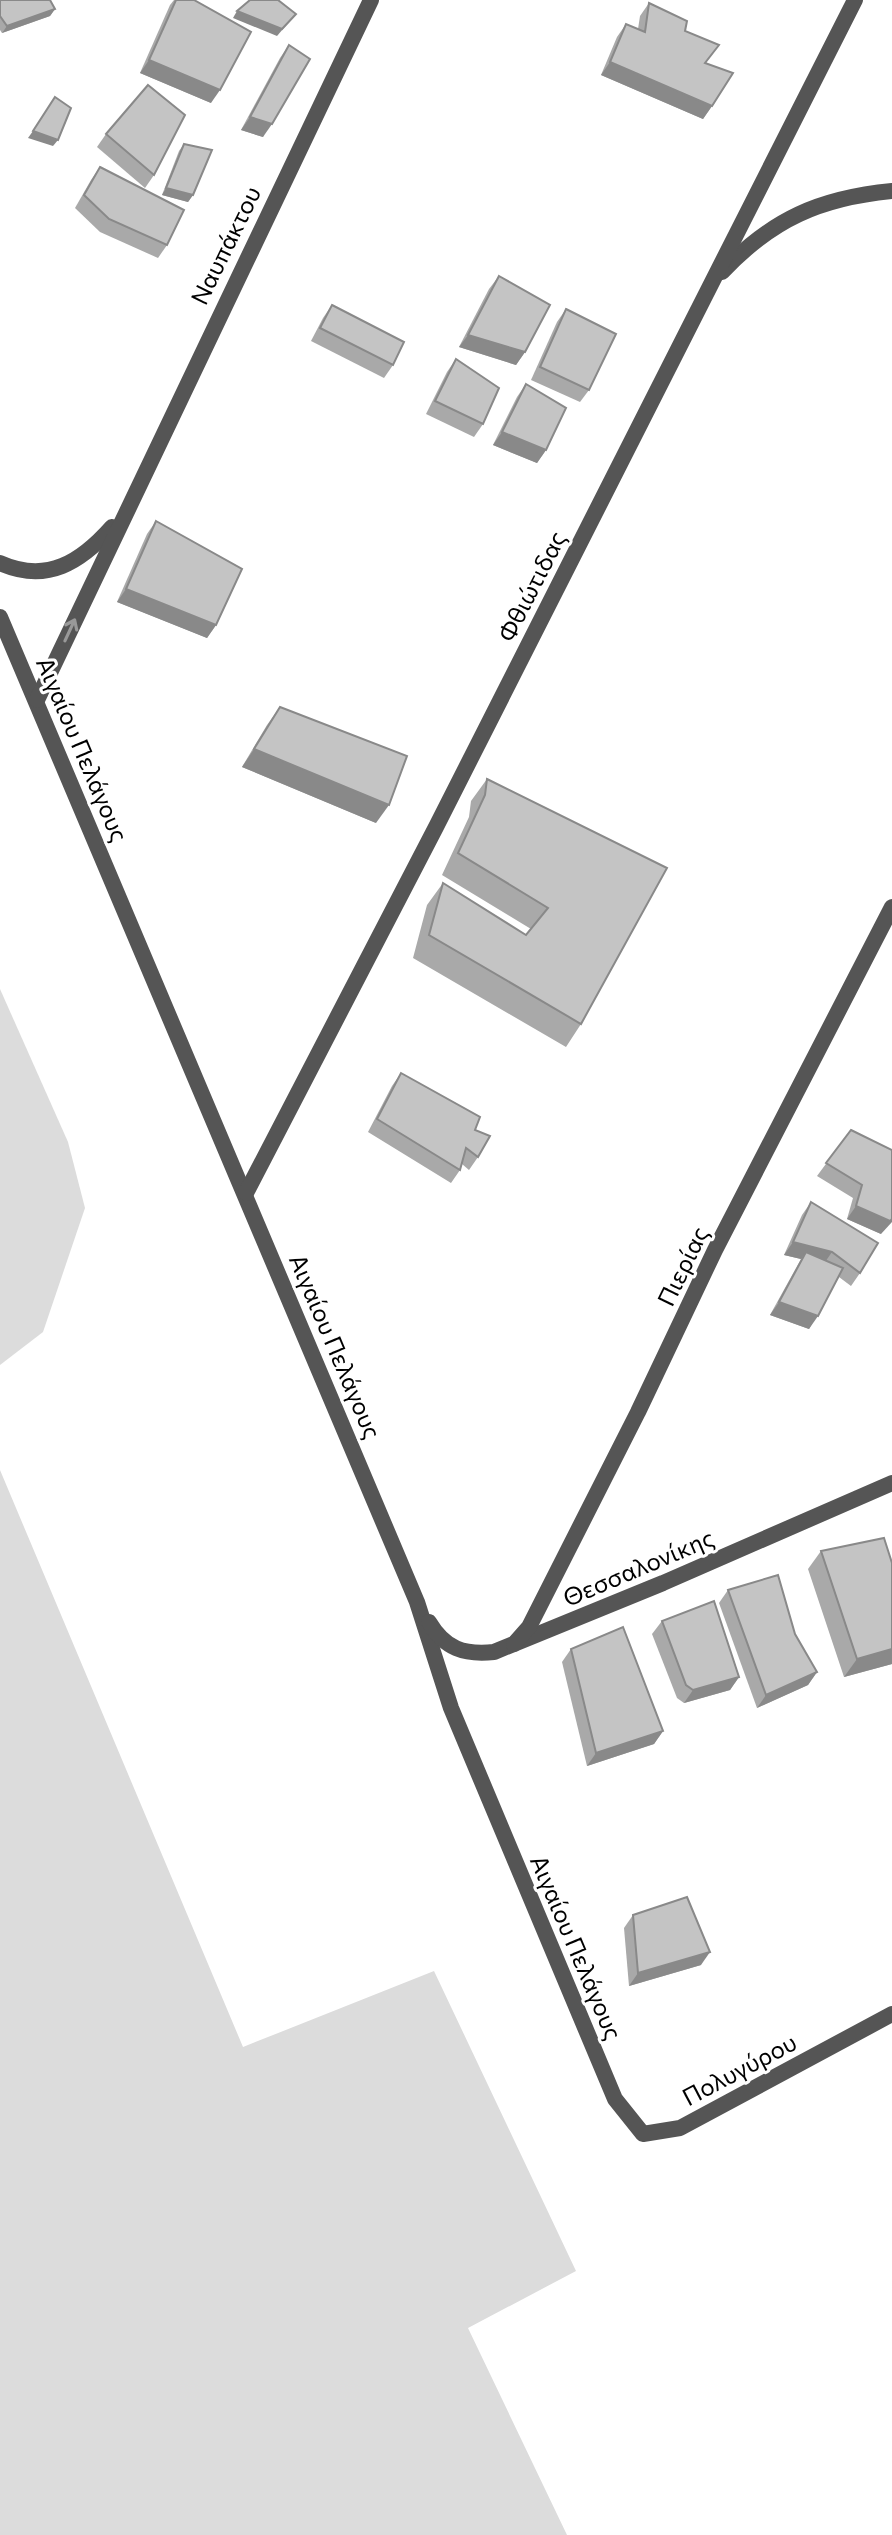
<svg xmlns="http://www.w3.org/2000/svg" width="892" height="2535" font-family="Commissioner,sans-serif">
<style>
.green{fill:#dcdcdc}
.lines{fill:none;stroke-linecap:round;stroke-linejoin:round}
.minor{stroke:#555;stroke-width:16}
.wall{fill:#a9a9a9}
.shaded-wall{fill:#898989}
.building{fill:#c4c4c4;stroke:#898989;stroke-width:2}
.oneway{stroke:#999}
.labels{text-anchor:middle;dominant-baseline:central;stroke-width:6;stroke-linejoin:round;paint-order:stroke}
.street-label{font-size:24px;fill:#000;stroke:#fff}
</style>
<rect width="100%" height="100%" fill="#fff"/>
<g class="green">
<polygon points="0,989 68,1142 85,1208 43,1332 0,1365"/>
<polygon points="0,1470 243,2047 434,1971 576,2271 468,2328 567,2535 0,2535"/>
</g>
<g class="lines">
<g class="minor">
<path d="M722,272c50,-53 98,-74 170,-81"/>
<path d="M0,563c47,21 81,-1 112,-36"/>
<polyline points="0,617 417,1602 451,1708 615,2099 643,2134 680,2128 892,2014"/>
<polyline points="37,700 371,0"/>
<polyline points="246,1193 436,827 855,0"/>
<path d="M429,1622c16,27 35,33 65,30l169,-69 229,-100"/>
<polyline points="514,1644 529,1627 638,1412 715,1250 892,907"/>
</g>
</g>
<g class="wall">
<polygon points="0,0 55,9 50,16 2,33 0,30"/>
<polygon points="174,0 194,0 211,103 140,73 170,5"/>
<polygon points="649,3 685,31 706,63 712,106 703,119 601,75 617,37 626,24 638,29 640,16"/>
<polygon points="289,45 263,137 241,130 280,58"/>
<polygon points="106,134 154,175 145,188 97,147"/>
<polygon points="184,144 193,195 188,202 162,195 179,151"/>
<polygon points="100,167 167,245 158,258 100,232 75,208 91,180"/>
<polygon points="499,276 525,352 516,365 459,347 489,289"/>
<polygon points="332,305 393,365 384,378 311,341 323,318"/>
<polygon points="566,309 589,390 580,402 531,380 557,322"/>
<polygon points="456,359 483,424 474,437 426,414 447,372"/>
<polygon points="526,384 546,450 537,463 493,445 517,397"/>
<polygon points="156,521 216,625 207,638 117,602 147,534"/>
<polygon points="280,707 376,823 242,767 267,725"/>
<polygon points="487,779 667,868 581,1024 566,1047 413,958 427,905 443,883 526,935 531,929 442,875 469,817 471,801"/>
<polygon points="401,1073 475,1130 478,1157 469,1170 462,1164 460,1170 451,1183 368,1132 392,1086"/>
<polygon points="851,1130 881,1234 847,1219 853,1198 817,1176"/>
<polygon points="811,1202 860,1273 851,1286 839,1277 809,1329 770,1315 801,1259 784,1255 802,1215"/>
<polygon points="821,1551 892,1664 844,1677 808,1569"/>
<polygon points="728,1590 795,1634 817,1672 808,1685 757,1708 719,1603"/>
<polygon points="662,1621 739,1677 730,1690 684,1703 677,1698 652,1634"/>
<polygon points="571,1649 663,1731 654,1744 587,1766 562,1662"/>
<polygon points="633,1915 701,1965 629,1986 624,1928"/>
</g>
<g class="shaded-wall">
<polygon points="55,9 50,16 2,33 7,26"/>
<polygon points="237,11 296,14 277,36 233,18"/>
<polygon points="149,60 220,90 211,103 140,73"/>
<polygon points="610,62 712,106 703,119 601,75"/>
<polygon points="250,117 272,124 263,137 241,130"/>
<polygon points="33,131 58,140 53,146 28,138"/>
<polygon points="166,188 193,195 188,202 162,195"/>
<polygon points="468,335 525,352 516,365 459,347"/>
<polygon points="502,432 546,450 537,463 493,445"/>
<polygon points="126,589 216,625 207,638 117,602"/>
<polygon points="254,749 389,805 376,823 242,767"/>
<polygon points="856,1206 892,1219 892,1222 881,1234 847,1219"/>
<polygon points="793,1242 832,1252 823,1265 806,1252 801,1259 784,1255"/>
<polygon points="779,1302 818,1316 809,1329 770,1315"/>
<polygon points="892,1649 892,1664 844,1677 857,1659"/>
<polygon points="817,1672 808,1685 757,1708 766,1695"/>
<polygon points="739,1677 730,1690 684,1703 693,1690"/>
<polygon points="663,1731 654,1744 587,1766 596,1753"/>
<polygon points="710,1952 701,1965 629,1986 638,1973"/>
</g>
<g class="building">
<polygon points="0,0 50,0 55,9 7,26 0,16"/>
<polygon points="176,0 194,0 251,32 220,90 149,60"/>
<polygon points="250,0 278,0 296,14 282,29 237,11"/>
<polygon points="649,3 687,21 685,31 719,45 705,63 733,73 712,106 610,62 626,24 645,32"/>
<polygon points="289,45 310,59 272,124 250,117"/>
<polygon points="148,85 185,115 154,175 106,134"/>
<polygon points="55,97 71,108 58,140 33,131"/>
<polygon points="184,144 212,150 193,195 166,188"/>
<polygon points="100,167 184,210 167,245 109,219 84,195"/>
<polygon points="499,276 550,305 525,352 468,335"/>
<polygon points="332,305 404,342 393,365 320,328"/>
<polygon points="566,309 616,334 589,390 540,367"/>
<polygon points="456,359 499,388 483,424 435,401"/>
<polygon points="526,384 566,408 546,450 502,432"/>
<polygon points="156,521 242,569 216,625 126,589"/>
<polygon points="280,707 407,756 389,805 254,749"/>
<polygon points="487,779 667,868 581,1024 429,935 443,883 526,935 548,908 458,853 485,795"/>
<polygon points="401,1073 480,1117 475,1130 490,1136 478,1157 466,1148 460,1170 377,1119"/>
<polygon points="851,1130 892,1150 892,1219 890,1221 856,1206 862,1185 826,1163"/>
<polygon points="811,1202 878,1243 860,1273 832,1252 793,1242"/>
<polygon points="806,1252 843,1268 818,1316 779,1302"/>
<polygon points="884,1538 892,1563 892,1649 857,1659 821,1551"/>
<polygon points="778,1575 795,1634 817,1672 766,1695 728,1590"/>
<polygon points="714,1601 739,1677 693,1690 686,1685 662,1621"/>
<polygon points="623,1627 663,1731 596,1753 571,1649"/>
<polygon points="687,1897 710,1952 638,1973 633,1915"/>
</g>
<defs><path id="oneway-shaft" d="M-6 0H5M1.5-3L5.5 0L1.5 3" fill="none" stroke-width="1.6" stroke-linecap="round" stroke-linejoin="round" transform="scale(2)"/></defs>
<use class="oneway" href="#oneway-shaft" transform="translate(70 630) rotate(-65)"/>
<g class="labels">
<g class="street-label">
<text transform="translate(225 245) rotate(-64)">Ναυπάκτου</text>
<text transform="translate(531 586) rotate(-63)">Φθιώτιδας</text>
<text transform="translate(83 749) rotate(67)">Αιγαίου Πελάγους</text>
<text transform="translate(682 1266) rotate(-64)">Πιερίας</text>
<text transform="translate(336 1346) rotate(67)">Αιγαίου Πελάγους</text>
<text transform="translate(638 1567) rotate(-23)">Θεσσαλονίκης</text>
<text transform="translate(577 1947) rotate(67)">Αιγαίου Πελάγους</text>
<text transform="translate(739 2069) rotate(-28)">Πολυγύρου</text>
</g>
</g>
</svg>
